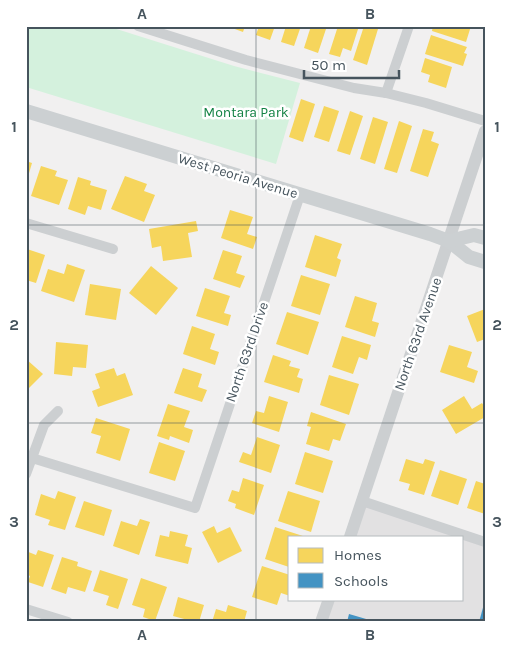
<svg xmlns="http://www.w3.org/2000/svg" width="511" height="648" font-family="Karla,sans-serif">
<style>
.education{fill:#e2e1e2}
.green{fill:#d4f1dd}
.homes{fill:#f6d55c}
.schools{fill:#4393c3}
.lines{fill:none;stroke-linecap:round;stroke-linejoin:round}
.minor{stroke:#cccfd1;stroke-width:10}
.tertiary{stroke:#cccfd1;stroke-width:12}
.secondary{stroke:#ccd0d2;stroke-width:14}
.grid{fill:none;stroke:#46545d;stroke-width:1;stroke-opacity:0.55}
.labels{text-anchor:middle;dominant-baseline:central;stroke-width:5;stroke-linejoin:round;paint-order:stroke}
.park-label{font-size:14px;fill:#138244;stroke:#fff}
.street-label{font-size:14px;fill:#46545d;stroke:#fff}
.neatline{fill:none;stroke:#46545d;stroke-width:2}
.grid-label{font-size:16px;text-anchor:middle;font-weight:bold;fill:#46545d}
</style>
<rect width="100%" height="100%" fill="#f1f0f0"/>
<polygon class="education" points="362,501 485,542 485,622 321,622 329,599 462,599 462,537 350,537"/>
<polygon class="green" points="26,26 107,26 234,66 300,83 276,164 26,87"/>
<g class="homes">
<polygon points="233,26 245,26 243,32 232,28"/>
<polygon points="259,26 275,26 270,40 256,35"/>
<polygon points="286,26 301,26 294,46 281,42"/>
<polygon points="311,26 327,26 318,53 304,48"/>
<polygon points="338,26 359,26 351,51 343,48 340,57 329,54"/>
<polygon points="364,26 368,26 378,29 367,65 353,60"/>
<polygon points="433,26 471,26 466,42 432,31"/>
<polygon points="431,35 467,47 464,53 467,54 463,66 425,54"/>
<polygon points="425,58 452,67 446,88 428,82 430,75 421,72"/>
<polygon points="301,99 315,104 303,142 289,137"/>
<polygon points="324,106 339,111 329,142 314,137"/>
<polygon points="350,111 363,116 350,155 337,151"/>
<polygon points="373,117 388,122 375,164 360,159"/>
<polygon points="399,121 412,126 397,173 384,169"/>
<polygon points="423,129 434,132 431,141 439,144 428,177 410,171"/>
<polygon points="26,161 32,163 27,180 26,180"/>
<polygon points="41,166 57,171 55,176 68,180 59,205 31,196"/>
<polygon points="125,176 147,184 144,191 155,195 144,222 111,209"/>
<polygon points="78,177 91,181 90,185 107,190 101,210 88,206 85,215 68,209"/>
<polygon points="230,210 253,217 247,234 257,237 253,249 221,238"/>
<polygon points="196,221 198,231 188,233 192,257 163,261 161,246 152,248 149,229"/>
<polygon points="315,235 342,244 337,258 341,260 336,277 305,267"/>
<polygon points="27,249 45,255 36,283 26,280"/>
<polygon points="223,250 242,256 236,273 245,276 240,288 213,279"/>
<polygon points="67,264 85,270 74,302 41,291 48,269 64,274"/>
<polygon points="151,266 178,288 156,315 129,293"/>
<polygon points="301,275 330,284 320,315 291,306"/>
<polygon points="90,284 121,289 116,320 85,315"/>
<polygon points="205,288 230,296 224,313 231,315 228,326 196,316"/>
<polygon points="355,296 377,303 372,321 379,323 375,337 345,327"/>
<polygon points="485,309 485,339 477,342 467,316"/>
<polygon points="287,312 319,322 308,355 276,344"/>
<polygon points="192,326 215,334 210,349 219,352 215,365 183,354"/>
<polygon points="342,336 371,345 367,360 359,357 353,374 332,367"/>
<polygon points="56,342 88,345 86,368 73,367 72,376 54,374"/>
<polygon points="449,345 472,352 467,367 478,371 474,383 440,372"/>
<polygon points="273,355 291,361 289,366 300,369 297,377 303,379 299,393 264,382"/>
<polygon points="26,359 43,374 26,391"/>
<polygon points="114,368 117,376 125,373 133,395 98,407 92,391 100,388 95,374"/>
<polygon points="183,368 202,374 198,387 207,390 202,402 174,393"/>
<polygon points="329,375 359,384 349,415 320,405"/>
<polygon points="269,396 288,402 279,432 252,423 256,411 264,413"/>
<polygon points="464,396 472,409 482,403 485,408 485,417 456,434 442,410"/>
<polygon points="168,404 190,411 184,427 193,430 189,443 170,436 169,440 157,436"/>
<polygon points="311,412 346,424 340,441 333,439 329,451 306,444 311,427 307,426"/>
<polygon points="96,418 130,429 120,461 96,453 101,436 91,433"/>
<polygon points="257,437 280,445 271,473 239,462 243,452 251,455"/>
<polygon points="159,442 185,451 175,481 149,473"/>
<polygon points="305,452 333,461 323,493 295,484"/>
<polygon points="406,459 423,464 425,459 435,462 424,495 408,490 410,484 399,481"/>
<polygon points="440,470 467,479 458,505 431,496"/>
<polygon points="243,478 264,485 254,515 235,508 236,504 228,501 232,490 239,492"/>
<polygon points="476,481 485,484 485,514 467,508"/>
<polygon points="58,491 76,497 65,530 48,525 50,520 35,515 41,494 55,499"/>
<polygon points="288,491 320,501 311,532 278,521"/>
<polygon points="84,501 112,510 104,536 75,527"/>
<polygon points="140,519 150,522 139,555 113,546 121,521 137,526"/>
<polygon points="214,526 217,533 230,527 242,551 218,563 202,532"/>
<polygon points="275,527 303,536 290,537 290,564 289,567 265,559"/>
<polygon points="170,531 188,535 185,546 192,548 188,564 155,556 160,535 169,537"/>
<polygon points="38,550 54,555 43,587 28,582 30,576 26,574 26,551 36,555"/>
<polygon points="62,557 78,562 77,566 92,571 85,592 68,587 66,594 51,589"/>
<polygon points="262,566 290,575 290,596 281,593 277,605 252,597"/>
<polygon points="100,570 128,579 118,609 106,605 109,596 93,591"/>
<polygon points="141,578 167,587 155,621 143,617 145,609 132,605"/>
<polygon points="178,597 204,605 199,622 187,622 188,620 173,616"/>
<polygon points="228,605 247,611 244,622 212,622 216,609 226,612"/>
</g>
<g class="schools">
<polygon points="484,604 485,622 479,622"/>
<polygon points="349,614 373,621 373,622 347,622"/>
</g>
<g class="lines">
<g class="minor">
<polyline points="138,26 246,60 354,88 386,93 426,103 485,121"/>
<polyline points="386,93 409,26"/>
<polyline points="26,223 113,249"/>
<polyline points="32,458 195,508 300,195"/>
<polyline points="26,474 44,425 58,411"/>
<polyline points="362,501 485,542"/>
<polyline points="26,609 68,622"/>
</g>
<g class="tertiary">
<polyline points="350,537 485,131"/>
<polyline points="321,622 329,599"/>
</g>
<g class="secondary">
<polyline points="26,111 430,234 449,241 469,257 485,262"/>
<polyline points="449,241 474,235 485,238"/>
</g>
</g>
<path class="grid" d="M256,26v596M26,225h459M26,423h459"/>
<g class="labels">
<g class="park-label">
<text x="246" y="112">Montara Park</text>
</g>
<g class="street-label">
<text transform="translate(238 176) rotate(17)">West Peoria Avenue</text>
<text transform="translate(418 334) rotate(-71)">North 63rd Avenue</text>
<text transform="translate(247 352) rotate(-71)">North 63rd Drive</text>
</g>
</g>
<rect width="511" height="648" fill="none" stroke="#ffffff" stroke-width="55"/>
<rect x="288" y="536" width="175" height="65" fill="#ffffff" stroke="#b5bbbe"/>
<rect x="298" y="548" width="25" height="15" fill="#f6d55c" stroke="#b5bbbe"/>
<text x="334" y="560" font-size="15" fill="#46545d">Homes</text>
<rect x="298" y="573" width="25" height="15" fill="#4393c3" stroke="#b5bbbe"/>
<text x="334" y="586" font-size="15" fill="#46545d">Schools</text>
<path d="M304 70v8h95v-8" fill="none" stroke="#46545d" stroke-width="2.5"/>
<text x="311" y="70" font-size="15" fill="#46545d" stroke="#ffffff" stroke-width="4" paint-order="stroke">50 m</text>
<rect x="28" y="28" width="456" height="592" class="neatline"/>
<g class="grid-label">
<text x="142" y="19">A</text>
<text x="370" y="19">B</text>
<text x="14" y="132">1</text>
<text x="497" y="132">1</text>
<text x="14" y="330">2</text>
<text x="497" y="330">2</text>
<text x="14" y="527">3</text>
<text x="497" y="527">3</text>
<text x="142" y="640">A</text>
<text x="370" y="640">B</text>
</g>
</svg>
